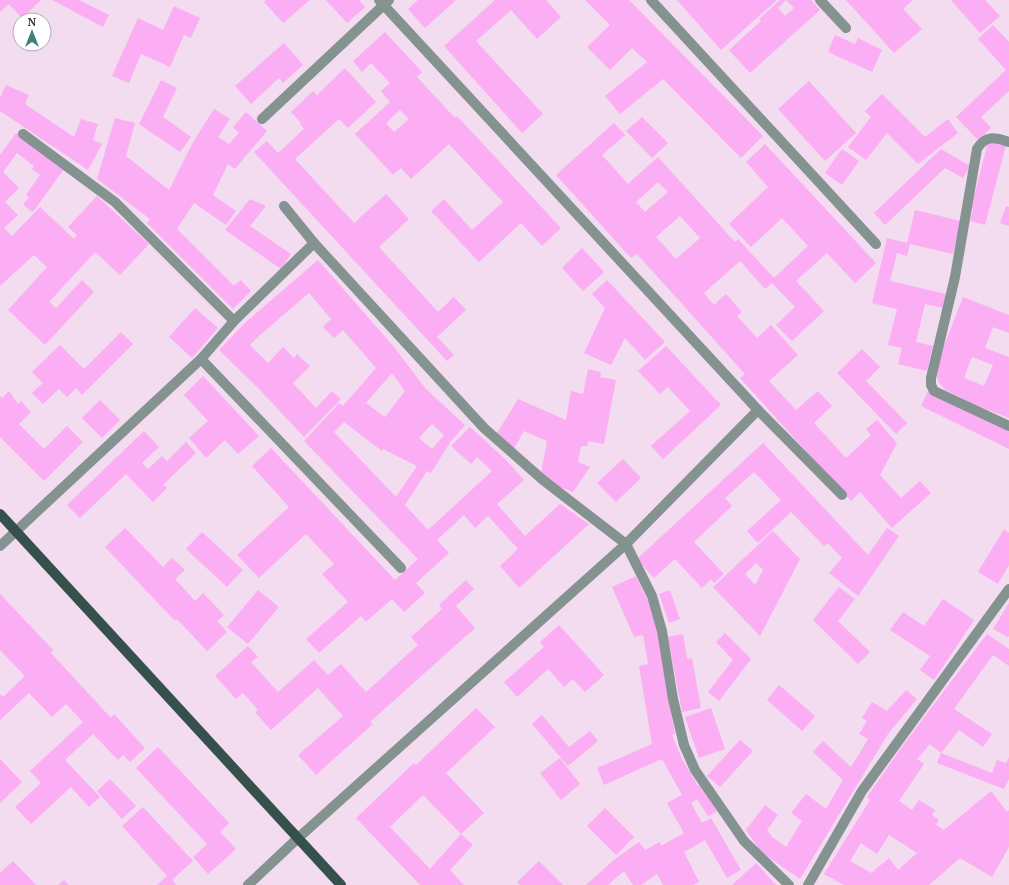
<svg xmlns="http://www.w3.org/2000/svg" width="1009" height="885" font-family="'PT Serif',serif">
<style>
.building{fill:#fbaef4;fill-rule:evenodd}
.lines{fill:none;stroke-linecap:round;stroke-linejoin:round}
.minor{stroke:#849290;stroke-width:10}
.major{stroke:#36504c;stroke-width:10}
</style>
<rect width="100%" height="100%" fill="#f3dbf0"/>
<g class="building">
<polygon points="0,0 41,0 22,18 9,4 0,12"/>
<polygon points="52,0 79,0 109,15 103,27"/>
<polygon points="266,0 310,0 283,23 264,2"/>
<polygon points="326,0 359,0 365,7 347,23"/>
<polygon points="418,0 456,0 425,28 408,9"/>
<polygon points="495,0 546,0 561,17 537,39 511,10 476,41 543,114 522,133 444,46"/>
<polygon points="585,0 629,0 763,136 741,158 663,79 620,114 605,96 647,62 632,48 610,70 587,47 610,25"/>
<polygon points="677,0 777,0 721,50"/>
<path d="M780,0h31l9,10 -70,63 -21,-23 32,-29 -2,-2zM786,0l8,8 -9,8 -7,-8z"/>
<polygon points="846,0 913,0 903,9 922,29 894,53"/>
<polygon points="951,0 985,0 1000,16 980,33"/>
<polygon points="174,6 200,18 191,38 184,35 170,67 141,54 129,83 112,76 138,18 163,30"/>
<polygon points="993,25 1009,42 1009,91 981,117 991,128 978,140 956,117 1006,70 978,39"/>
<path d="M385,32l37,40 -5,5 38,41 2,-2 104,112 -19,18 -21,-23 -42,39 -48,-51 13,-12 28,31 31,-28 -54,-58 -38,35 -10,-11 -8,7 -38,-41 35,-32 -9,-11 9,-8 -19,-20 -9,9 -9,-11zM400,110l9,9 -15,13 -8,-9z"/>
<polygon points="835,35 855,44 858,38 882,50 872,72 828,52"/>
<polygon points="284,43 303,65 283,83 279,78 251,104 235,86"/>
<polygon points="345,68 376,102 348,128 339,119 295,159 354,223 386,194 409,219 379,247 438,312 454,297 466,310 437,337 454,355 447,361 254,152 267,141 278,153 304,129 300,124 301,123 291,112 313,91 317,95"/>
<polygon points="161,80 177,88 163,117 191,137 180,152 139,124"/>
<polygon points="809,81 856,133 825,161 778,109"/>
<polygon points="6,85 29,95 25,104 74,137 81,119 98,124 93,140 102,144 88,170 0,111 0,98"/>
<polygon points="882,94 925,137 948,119 958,133 918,164 887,133 866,160 848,147 871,117 865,111"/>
<polygon points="214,109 230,119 218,137 229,144 239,133 233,127 246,112 267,131 235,169 228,164 213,195 236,211 226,225 194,203 177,229 234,286 241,280 251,291 233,309 147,223 150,219 97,179 115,118 135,123 126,156 169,190 193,142"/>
<polygon points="642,117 668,143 652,158 626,131"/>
<path d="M614,123l11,12 -23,20 26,29 30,-27 77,85 3,-3 36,39 34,-32 -26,-28 -31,29 -22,-23 39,-37 -22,-25 19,-18 111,119 -21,20 -28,-30 -31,28 28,30 -32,30 -16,-16 19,-18 -23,-24 -7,6 -25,-28 -36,32 10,12 12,-11 16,18 -5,4 20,22 14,-13 27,30 -29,26 27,29 22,-19 14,15 -18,17 32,35 25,-23 -5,-6 11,-9 20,23 -17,32 21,23 19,-17 11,12 -39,35 -32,-36 -9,9 -111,-123 5,-4 -108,-120 -6,4 -75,-83zM658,182l10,10 -23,20 -9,-10zM680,216l20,22 -24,21 -20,-22z"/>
<polygon points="16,133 64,169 33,212 23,205 29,197 26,195 40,175 32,169 34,166 17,153 3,172 19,188 5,202 18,215 4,228 12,236 40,207 74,239 77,235 68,227 97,196 149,244 120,275 95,252 49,302 56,308 82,280 94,292 45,345 8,310 47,267 34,255 0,286 0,155"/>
<polygon points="989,138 1007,142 985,225 970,221 973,209 971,208"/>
<polygon points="842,149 859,161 842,185 825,173"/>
<polygon points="941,149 970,166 963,178 945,168 885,225 874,213"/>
<polygon points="250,199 266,206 250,226 291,254 281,269 225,230"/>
<polygon points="1006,206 1009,207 1009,226 1000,223"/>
<polygon points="915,210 961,221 953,254 910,244 907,256 897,253 890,281 946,294 943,308 925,304 916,342 933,346 927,371 898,364 902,348 888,345 897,309 872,303 887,238 907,243"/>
<polygon points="582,248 604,272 583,291 562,268"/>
<path d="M318,260l76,87 32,42 39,36 -14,16 -20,32 -4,-2 -22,34 23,25 64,-59 -15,-14 -6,7 -20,-18 19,-19 35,32 19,21 -27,24 28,32 35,-32 29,20 -70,64 -19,-22 18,-17 -30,-33 -13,12 -11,-13 -27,25 12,13 -33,30 9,10 -21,19 -12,-13 -26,23 -5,-6 -42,37 -13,-14 42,-37 -26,-28 12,-10 -28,-30 -47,44 -22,-23 52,-48 -37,-41 19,-18 124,132 23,-21 -114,-118 35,-38 4,3 33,-38 -33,-38 -9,8 -11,-11 8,-8 -22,-26 -49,42 -10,10 18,18 15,-16 11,11 3,-4 13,12 -17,17 23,25 16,-17 9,8 -37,38 -43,-46 -42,-41 27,-28zM392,373l13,18 -20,26 -19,-14zM344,422l38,29 1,-2 34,17 -21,31 -62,-65zM432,424l12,11 -12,14 -13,-11z"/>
<polygon points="607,280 665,342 645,360 625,338 611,365 584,353 605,308 592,294"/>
<path d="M963,297l46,18v18l-16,-6 -8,21 24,9v61l-34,-13 -29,-15 -7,-7 -2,-6 1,-16zM972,357l21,8 -9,21 -20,-8z"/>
<polygon points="195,308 218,328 192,358 169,337"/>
<polygon points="121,332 133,344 82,395 76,388 67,397 59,389 43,404 32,393 43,383 32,372 60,345 84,369"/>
<polygon points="666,346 721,405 663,459 651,446 690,411 668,387 660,394 638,371"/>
<polygon points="862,349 880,367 866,381 907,423 896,434 837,373"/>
<polygon points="588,369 601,372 600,377 616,380 604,444 588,441 587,446 581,446 578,462 590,467 573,492 554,485 541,474 547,441 524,431 513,450 496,435 518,399 566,420 571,391 583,394"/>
<polygon points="203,376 259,436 238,454 225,440 206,458 189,438 208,421 184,395"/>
<polygon points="9,391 18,404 21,401 31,412 19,424 44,449 67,426 83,442 44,481 0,437 0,396 2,398"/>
<polygon points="928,391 1009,430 1009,449 921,406"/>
<polygon points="100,400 120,420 102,438 82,418"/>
<polygon points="144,431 159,447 142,463 148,469 162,456 167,461 186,442 196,453 163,485 167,488 153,502 126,474 80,518 67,505"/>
<polygon points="763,443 868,555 887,528 899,536 858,596 829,573 842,558 828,543 824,546 791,512 758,543 747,531 781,500 754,472 725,498 732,506 694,542 724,574 714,583 711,579 702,588 675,559 654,578 637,559"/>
<polygon points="623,459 641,478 616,502 597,483"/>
<polygon points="125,528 163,567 172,558 185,570 175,579 195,601 203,593 224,615 217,621 227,632 207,651 177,619 175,621 105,547"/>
<polygon points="1004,529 1009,533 1009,565 998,584 978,572"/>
<path d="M773,531l27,28 -40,77 -47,-49zM756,563l7,7 -8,15 -10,-11z"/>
<polygon points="202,532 243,570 227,587 186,549"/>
<polygon points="636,576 655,616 675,734 672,735 682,759 698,786 700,784 717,811 708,816 697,799 691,803 702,823 711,818 741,870 727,878 705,840 684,852 699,882 693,885 663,885 657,874 641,885 633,885 624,871 608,885 586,885 615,859 639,842 645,850 660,842 661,846 684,833 667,803 682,795 662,759 604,785 597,768 652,744 639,666 648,664 643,635 634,637 612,587"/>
<polygon points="466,580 474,589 456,606 475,628 370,722 373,724 316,775 298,755 343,716 318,688 271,730 255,712 258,710 243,693 236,699 215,676 248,646 258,657 251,662 278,692 314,660 328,675 341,664 366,692 418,645 411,637 442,609 439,605"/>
<polygon points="839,587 855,599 838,621 870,652 858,664 813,620"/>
<polygon points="258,590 279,607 248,644 227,627"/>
<polygon points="670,590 680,619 669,623 659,594"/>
<polygon points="0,594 53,650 51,653 111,718 114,714 145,748 130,762 123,755 118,760 93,734 65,760 100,797 89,807 71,787 31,824 15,807 41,783 30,771 83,722 66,704 52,717 29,693 0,720 0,694 3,697 25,676 0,650"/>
<polygon points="943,599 974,620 934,680 920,670 930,656 890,630 903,612 924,626"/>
<polygon points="1009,603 1009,636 1008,637 993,629"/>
<polygon points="559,625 604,675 585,692 573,679 564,687 548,669 517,697 504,682 544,647 540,642"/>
<polygon points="725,633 751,659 719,701 708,692 733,660 716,642"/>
<polygon points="683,634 687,659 692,658 701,708 682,712 668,637"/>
<path d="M987,634l22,15v17l-16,-11 -39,54 38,25 -9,13 -24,-17 -18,23 51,20 5,-13 9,3 3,-6v22l-5,10 -67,-26 4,-10 -11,-9 -13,15 7,5 -25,37 13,9 7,-10 16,10 -3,5 7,5 -3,5 8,5 47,-39 16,21 2,-2v37l-17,30 -32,-19 -31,27h-85l-20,-11 46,-74 -3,-3 34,-49zM889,835l28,18 -19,17 -9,-12 -18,15 -21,-12 11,-18 16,11z"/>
<polygon points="779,685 815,716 802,731 767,700"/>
<polygon points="906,690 917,699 888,734 800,879 761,852 746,830 765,805 778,815 767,830 772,837 786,847 802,821 791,813 806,794 826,809 843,780 813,752 823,741 851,767 868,739 859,734 867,721 862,718 872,702 887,711"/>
<polygon points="476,708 495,727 446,773 484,813 461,834 423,795 390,827 430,869 461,834 473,845 450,870 464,885 420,885 356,818 414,763 416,765"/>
<polygon points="711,708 725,749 699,758 685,717"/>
<polygon points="542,715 569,747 590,731 598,741 568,766 532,724"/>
<polygon points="740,740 753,751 720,787 707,776"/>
<polygon points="158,747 229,823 220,832 236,849 208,874 193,857 207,844 136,768"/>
<polygon points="560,758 580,784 561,800 540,773"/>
<polygon points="0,759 22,782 0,803"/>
<polygon points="110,779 136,806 122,819 97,791"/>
<polygon points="143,807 193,861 172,880 176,885 157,885 167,876 122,826"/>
<polygon points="605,808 634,837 616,855 587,826"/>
<polygon points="13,861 36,885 0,885 0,873"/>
<polygon points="539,861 563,885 520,885 517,882"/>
<polygon points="756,863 776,885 732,885"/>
<polygon points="64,880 69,885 58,885"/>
</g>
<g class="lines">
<g class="minor">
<polyline points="651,0 876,244"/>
<polyline points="820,0 846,28"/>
<polyline points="262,119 389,0"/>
<polyline points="23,134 115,202 234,321 314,243 484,428 543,480 626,544 652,596 662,631 673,699 684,745 695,770 744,841 789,885"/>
<path d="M1009,142c-14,-5 -24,-7 -32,7l-22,128 -24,101v7l3,6 75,35"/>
<polyline points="284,206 314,243"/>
<polyline points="201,359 401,568"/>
<polyline points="758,410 842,495"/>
<polyline points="0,546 201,359 234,321"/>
<polyline points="248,885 297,839 626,544 758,410 379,0"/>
<polyline points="808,885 862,791 1009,589"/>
</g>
<polyline class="major" points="0,514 341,885"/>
</g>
<g transform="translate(32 32)"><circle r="19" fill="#ffffff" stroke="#afacaf"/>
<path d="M0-3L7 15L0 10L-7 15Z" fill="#3e847a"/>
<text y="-6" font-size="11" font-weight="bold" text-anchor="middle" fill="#382f37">N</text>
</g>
</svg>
